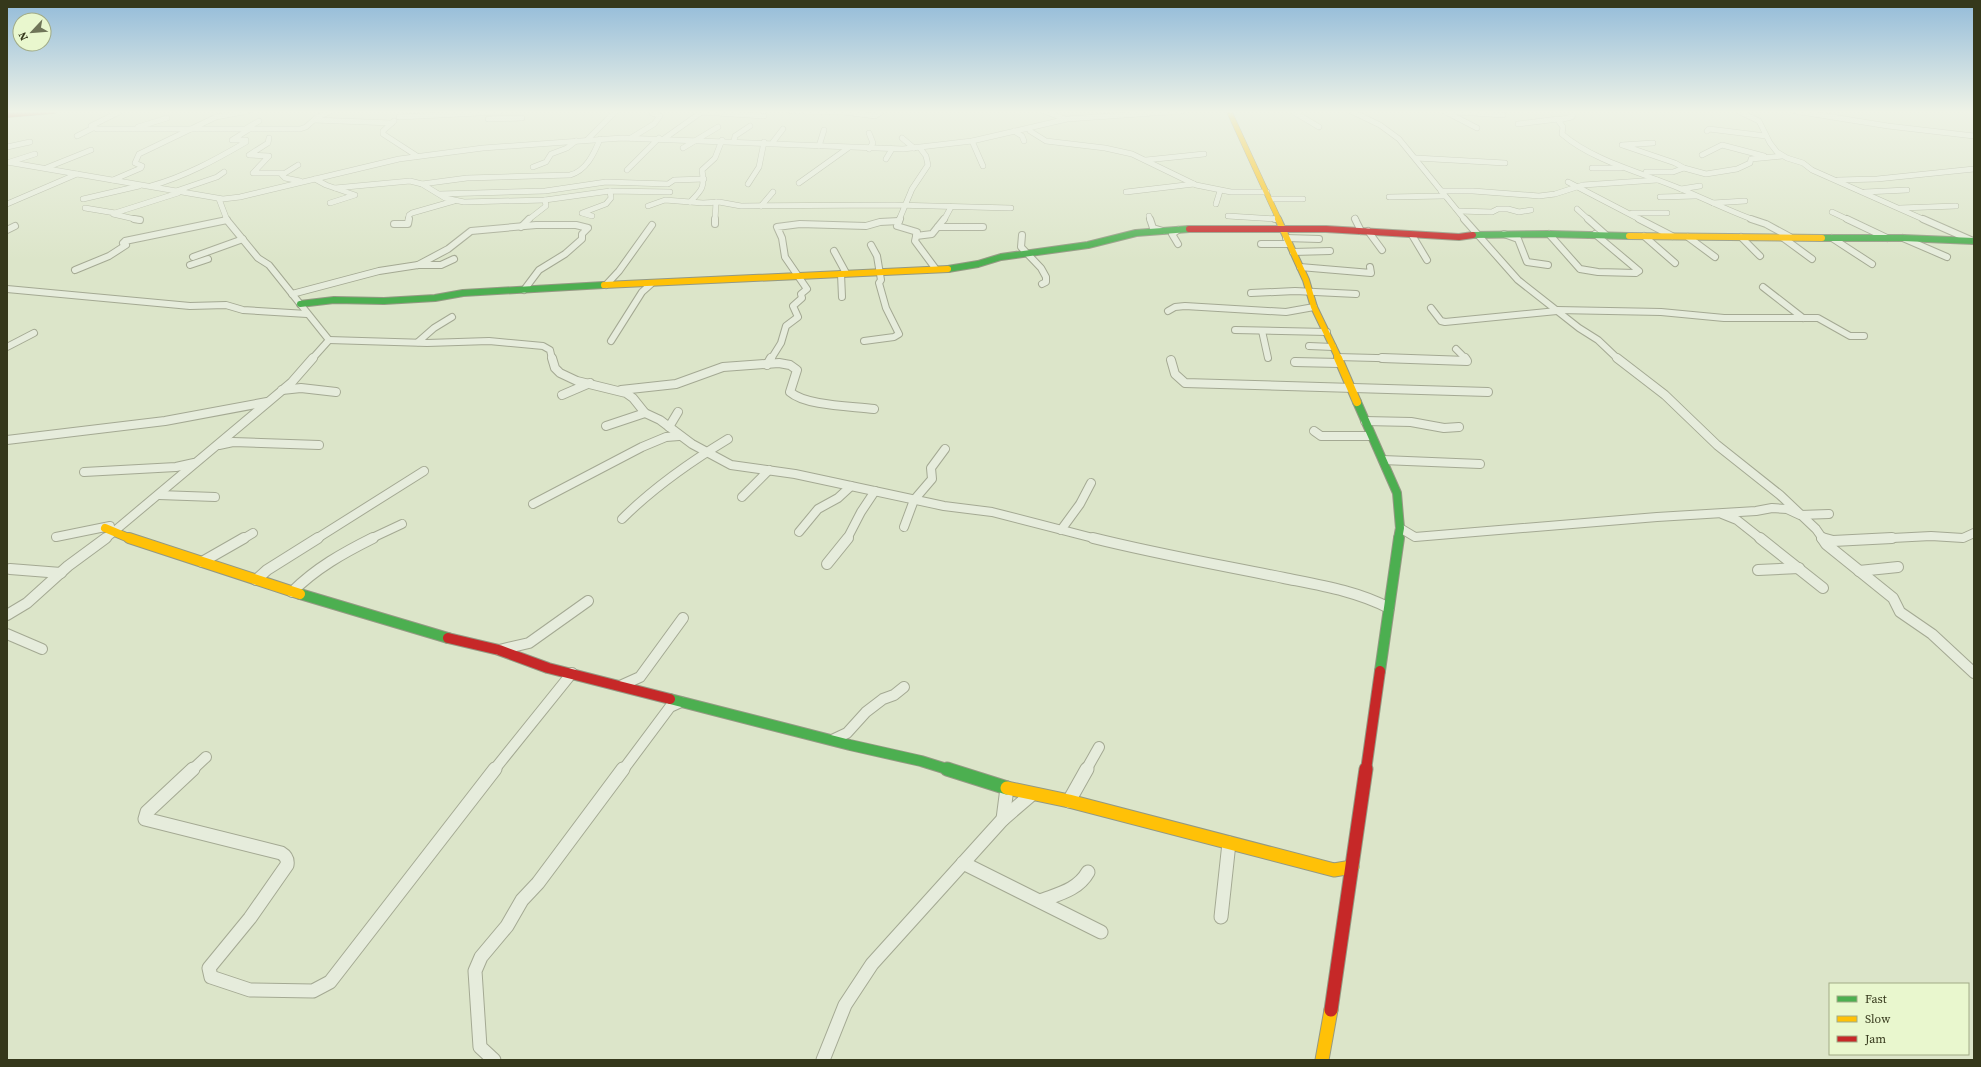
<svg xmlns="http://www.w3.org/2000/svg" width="1981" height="1067" font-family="'Source Serif 4',serif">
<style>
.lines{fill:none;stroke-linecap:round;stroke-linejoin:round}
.street-far4-casing{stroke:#a4a993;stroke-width:6}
.street-far3-casing{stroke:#a4a993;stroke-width:8}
.street-far2-casing{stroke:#a4a993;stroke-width:10}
.street-far1-casing{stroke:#a4a993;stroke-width:12}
.street-casing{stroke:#a4a993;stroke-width:15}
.fast-far3-casing{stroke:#949983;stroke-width:8}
.fast-far2-casing{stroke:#949983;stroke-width:10}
.fast-far1-casing{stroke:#949983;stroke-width:12}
.fast-casing{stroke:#949983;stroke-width:15}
.slow-far4-casing{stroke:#949983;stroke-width:6}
.slow-far3-casing{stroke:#949983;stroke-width:8}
.slow-far2-casing{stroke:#949983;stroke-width:10}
.slow-far1-casing{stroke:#949983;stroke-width:12}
.slow-casing{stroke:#949983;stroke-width:15}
.jam-far3-casing{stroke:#949983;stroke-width:6}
.jam-far2-casing{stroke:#949983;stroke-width:8}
.jam-far1-casing{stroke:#949983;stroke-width:12}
.jam-casing{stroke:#949983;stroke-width:15}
.street-far4{stroke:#e6ecdc;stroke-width:5}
.street-far3{stroke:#e6ecdc;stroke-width:6}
.street-far2{stroke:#e6ecdc;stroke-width:8}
.street-far1{stroke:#e6ecdc;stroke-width:10}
.street{stroke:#e6ecdc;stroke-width:13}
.fast-far3{stroke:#4caf50;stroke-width:6}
.fast-far2{stroke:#4caf50;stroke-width:8}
.fast-far1{stroke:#4caf50;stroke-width:10}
.fast{stroke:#4caf50;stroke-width:13}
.slow-far4{stroke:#ffc107;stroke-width:5}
.slow-far3{stroke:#ffc107;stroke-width:6}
.slow-far2{stroke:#ffc107;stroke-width:8}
.slow-far1{stroke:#ffc107;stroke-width:10}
.slow{stroke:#ffc107;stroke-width:13}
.jam-far3{stroke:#c62828;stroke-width:5}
.jam-far2{stroke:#c62828;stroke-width:6}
.jam-far1{stroke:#c62828;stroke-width:10}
.jam{stroke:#c62828;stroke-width:13}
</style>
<rect width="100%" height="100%" fill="#dce5c9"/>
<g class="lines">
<defs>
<g id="street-far4">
<polyline points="121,111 91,126 97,129 300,129 306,127 316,118 331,111"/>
<polyline points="791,111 844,112 875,116 883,111"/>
<polyline points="1044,111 1065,119"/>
<polyline points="1292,111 1319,127"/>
<polyline points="1351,111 1380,125 1399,139 1465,220"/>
<polyline points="1444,111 1503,115"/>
<path d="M1575,111l-3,6 -14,3 5,7 -1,7c31,27 81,39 119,55 24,10 48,22 73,31"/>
<polyline points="1738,111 1759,121 1770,143 1777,152 1787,158 1803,163 1812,170 1925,220"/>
<polyline points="1795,111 1888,126 1974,136"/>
<polyline points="701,112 764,116"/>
<polyline points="1446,112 1477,128"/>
<polyline points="399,117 499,112"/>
<polyline points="488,119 522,118"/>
<polyline points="314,120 392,123"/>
<polyline points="394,121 383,131 383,134 417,156"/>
<polyline points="1518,124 1558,119"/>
<polyline points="138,127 167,118"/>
<polyline points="247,128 259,121"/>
<polyline points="1029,128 1030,131 1046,141 1105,148 1132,154 1196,185 1231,192 1267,192"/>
<polyline points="1014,131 1022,136 1024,141"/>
<polyline points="1707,131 1709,129 1766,136"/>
<polyline points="869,133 873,143 869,149"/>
<polyline points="77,136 93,128"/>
<polyline points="269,138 268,143 249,155 269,156 253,173 283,173"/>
<polyline points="631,138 654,124 660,116 652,113 656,111"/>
<polyline points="665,138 703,111"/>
<polyline points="902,138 914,148"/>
<polyline points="587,140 616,111"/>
<polyline points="734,141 735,136 750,126"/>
<polyline points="972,141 983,166"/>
<polyline points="773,142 783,129"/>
<polyline points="1653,143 1622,145 1675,163 1684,168 1706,174 1737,169 1750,163 1751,159 1782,156"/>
<polyline points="819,146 824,130"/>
<polyline points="7,147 30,142"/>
<polyline points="683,148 718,127"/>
<polyline points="1702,155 1722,145 1764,156"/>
<polyline points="1416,158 1505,163"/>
<polyline points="886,159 892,149"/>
<polyline points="1146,160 1204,154"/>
<polyline points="7,162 223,199 240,197 399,159 483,148 622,138 903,149 972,141 1067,119 1182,111"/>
<polyline points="10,162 35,154"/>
<polyline points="298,165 282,175 285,178 300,181"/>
<polyline points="533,167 546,162 551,154 567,148 576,141"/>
<polyline points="46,168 91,150"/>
<polyline points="1592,168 1621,168"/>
<polyline points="627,170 659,138"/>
<polyline points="1646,172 1673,172 1684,168"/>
<polyline points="315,179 326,185 355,195 330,203"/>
<polyline points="113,180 141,168 142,166 135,163 139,154 216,117 248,111"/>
<polyline points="1838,180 1877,179 1974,169"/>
<polyline points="1568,182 1641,220"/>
<polyline points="799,183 848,148"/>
<path d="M422,184l45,-6 103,-3c16,-4 24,-21 30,-36"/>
<polyline points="748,184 759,167 764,142"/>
<path d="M151,186c35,-10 64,-26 95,-44v-2h-14l16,-10"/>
<polyline points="335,188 410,181 422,184 445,198 464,202 545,200 610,191 670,192"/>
<polyline points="1681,189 1700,186"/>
<polyline points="176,191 217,177 224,172"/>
<polyline points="1441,191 1473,191 1539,196 1555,194 1583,185 1657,180"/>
<polyline points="1126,192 1194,184"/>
<polyline points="1865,192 1907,190"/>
<polyline points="440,194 545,191 606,182 668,184 674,180 704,179"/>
<polyline points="1389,197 1444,196"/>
<polyline points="1660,197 1695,196"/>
<polyline points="83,199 139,186"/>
<polyline points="219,199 227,220"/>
<polyline points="1270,199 1303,199"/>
<path d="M690,202c12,-12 15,-14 12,-32l13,-12 7,-18"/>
<polyline points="1713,203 1745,201"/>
<polyline points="7,204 77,174"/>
<polyline points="1216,204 1220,191"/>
<polyline points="648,206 665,200 703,203 719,202 741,206 894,205 1011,208"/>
<polyline points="761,206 773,192"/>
<polyline points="85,208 115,213 113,214 139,220"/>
<polyline points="1900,208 1956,206"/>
<polyline points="1577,209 1589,220"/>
<polyline points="1459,211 1492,212 1498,209 1508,209 1519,212 1531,210"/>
<polyline points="1832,212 1849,220"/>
<polyline points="115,213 178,193"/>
<polyline points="1632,213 1667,213"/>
<polyline points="592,216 582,213 606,204 611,198 610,191"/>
<polyline points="1149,216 1150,220"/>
<polyline points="1228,216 1277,219"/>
<polyline points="1355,218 1356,220"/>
<polyline points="408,220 409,215 412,213 454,201"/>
<polyline points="528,220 546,206 545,200"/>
<polyline points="715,220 716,202"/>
<polyline points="899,220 912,189 928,165 926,156 920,148"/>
<polyline points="944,220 951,207"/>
</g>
<g id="street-far3">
<polyline points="134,219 140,220"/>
<polyline points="226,219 258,258 269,265 329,340 312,359"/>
<polyline points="900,219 897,226 917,232 915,241 935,268"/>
<polyline points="1150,219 1153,228 1163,231"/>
<polyline points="1275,219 1277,219"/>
<polyline points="1355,219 1361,231"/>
<polyline points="1464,219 1518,280 1579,328 1598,340 1618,359"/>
<polyline points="1588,219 1606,235"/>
<polyline points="1639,219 1672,236"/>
<polyline points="1751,219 1766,224 1790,237"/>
<polyline points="1847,219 1887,238"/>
<polyline points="1923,219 1973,241"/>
<polyline points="394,224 408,224 409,219"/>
<polyline points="715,224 715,219"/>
<polyline points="521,227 529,219"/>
<polyline points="938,227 983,227"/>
<polyline points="7,230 15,226"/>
<polyline points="1178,230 1172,234 1178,244"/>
<polyline points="1368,231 1382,250"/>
<polyline points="1504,234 1518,239 1527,262 1548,265"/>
<polyline points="1549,234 1580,269 1598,272 1636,273 1639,271 1595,234"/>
<polyline points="1022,235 1021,247 1041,268 1046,277 1046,282 1042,284"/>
<polyline points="1412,235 1427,260"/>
<polyline points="916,236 932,234 944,219"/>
<polyline points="1644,236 1675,263"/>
<polyline points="1688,237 1715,257"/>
<polyline points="1741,237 1760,256"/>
<polyline points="1782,237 1812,259"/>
<polyline points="1286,238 1319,239"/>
<polyline points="1832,238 1872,264"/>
<polyline points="1903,238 1947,257"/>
<polyline points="1261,244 1289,244"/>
<polyline points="834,251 846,273"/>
<polyline points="1293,252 1330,251"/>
<polyline points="193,257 243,239"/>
<polyline points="190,265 208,259"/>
<polyline points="418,265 448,249 471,231 536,225 576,225 588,228 582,234 582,239 565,254 539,270 524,290"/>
<polyline points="1300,267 1371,273 1370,267"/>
<polyline points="75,270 109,256 126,245 123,243 125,241 227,220"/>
<polyline points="841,274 842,297"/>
<polyline points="606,285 619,271 652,225"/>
<polyline points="1763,287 1803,318"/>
<polyline points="7,289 190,306 226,305 243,310 307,314"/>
<polyline points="1251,293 1295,291 1356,294"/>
<polyline points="292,294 379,271 418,265 441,265 454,259"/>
<polyline points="1431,308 1441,321 1445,322 1557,311"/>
<polyline points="1557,310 1661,312 1724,318 1818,318 1850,336 1864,336"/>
<polyline points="1168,311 1175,307 1185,306 1286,312 1314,307"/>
<polyline points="1235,330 1327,332"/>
<polyline points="1262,331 1268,358"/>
<polyline points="329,340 427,343 489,341 543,346 550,350 552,359"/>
<polyline points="611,341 642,292 651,284"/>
<polyline points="864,341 894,337 899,334 886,308 879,283 881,280 877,256 871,245"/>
<polyline points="418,342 434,328 452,317"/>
<polyline points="1309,346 1333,347"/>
<polyline points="7,347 34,333"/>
<polyline points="1456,349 1466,359"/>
<polyline points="1337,357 1415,359"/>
<polyline points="771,359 781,343 786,326 798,317 793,306 802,298 801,294 807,289 785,257 782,238 777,227 800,224 866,226 880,222 899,221"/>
</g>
<g id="street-far2">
<polyline points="552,358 555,368 560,373 577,381 626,393 633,398 645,413 660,420 692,444 731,465 795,474 944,506 992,512 1097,539"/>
<polyline points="1382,358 1467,361 1465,358"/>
<polyline points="1617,358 1665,395 1717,445 1780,495 1816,529 1823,539"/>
<polyline points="1171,360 1175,374 1185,383 1488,392"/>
<polyline points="1295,362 1339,363"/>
<polyline points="767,365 771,358"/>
<polyline points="282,390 301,388 336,392"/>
<path d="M621,390l55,-6 47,-17 56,-4 11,2 7,5 -7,22c16,14 62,14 84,17"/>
<polyline points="562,395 590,383"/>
<polyline points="1365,421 1411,422 1444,428 1459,427"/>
<polyline points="606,426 645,413"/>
<polyline points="669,427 678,412"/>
<polyline points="1314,431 1321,436 1371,436"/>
<polyline points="7,440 165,421 267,402"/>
<polyline points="219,445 233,442 319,445"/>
<polyline points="1383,460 1480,464"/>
<polyline points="84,472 176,467 194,463"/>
<polyline points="159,495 215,497"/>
<polyline points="742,497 769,470"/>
<polyline points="533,504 642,447 666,437 679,436"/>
<polyline points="1722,514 1737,520 1761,539"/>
<path d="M622,519c32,-32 68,-57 106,-80"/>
<polyline points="904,527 914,500 932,479 931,468 945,449"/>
<polyline points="1400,528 1415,537 1657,517 1756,511 1772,508 1787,509 1800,515 1829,514"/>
<polyline points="1061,530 1080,504 1091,483"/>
<polyline points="799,532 818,509 838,498 851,486"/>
<polyline points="56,537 110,526"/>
<polyline points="1822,538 1826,539"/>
<polyline points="105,539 292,382 313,358"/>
<polyline points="243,539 253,533"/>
<polyline points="316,539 424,471"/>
<polyline points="370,539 402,524"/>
<polyline points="847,539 861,512 875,491"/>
<polyline points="1873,539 1931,536 1963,538 1974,533"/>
</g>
<g id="street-far1">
<path d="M1093,538c64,16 127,27 191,40 35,7 73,13 105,30"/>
<polyline points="1760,538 1823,588"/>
<polyline points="1822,538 1826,544 1893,598 1900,612 1932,634 1974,673"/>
<polyline points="1822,538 1833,541 1892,538"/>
<polyline points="202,562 244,538"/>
<polyline points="827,564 848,538"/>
<polyline points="10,569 61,573"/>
<polyline points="1758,570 1799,568"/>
<polyline points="1859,571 1898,567"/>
<polyline points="256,580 267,570 318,538"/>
<path d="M292,592c24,-24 51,-39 81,-54"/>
<polyline points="7,615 27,603 68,566 106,538"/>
<polyline points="7,634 42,649"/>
<polyline points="499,650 529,643 588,601"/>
<polyline points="620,686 640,677 683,618"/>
<polyline points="832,740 847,733 866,712 883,699 894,695 904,687"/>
<polyline points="192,770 206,757"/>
<polyline points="494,770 572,673"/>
<polyline points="623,770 670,707 681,702"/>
<polyline points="1086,770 1099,747"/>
</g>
<g id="street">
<path d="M193,769l-46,43 -2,7 136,34c5,3 7,6 6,12l-37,53 -41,50 2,9 39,13 63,1 17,-9 165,-213"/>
<polyline points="1069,801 1087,769"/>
<polyline points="1003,819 1007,788"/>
<polyline points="963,863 1101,932"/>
<path d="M1040,901c18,-7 38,-11 48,-29"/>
<polyline points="1221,917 1229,843"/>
<polyline points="494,1060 480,1047 475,971 481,957 507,926 522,900 538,883 623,769"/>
<polyline points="823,1060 845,1005 872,964 1003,819 1032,794"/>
</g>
<g id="fast-far3">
<polyline points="1473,235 1549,234 1629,236"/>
<polyline points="1822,238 1903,238 1974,241"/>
<polyline points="948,269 978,264 1001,257 1088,245 1136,233 1189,229"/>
<polyline points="300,304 334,300 384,301 435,298 463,293 604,285"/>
</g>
<polyline id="fast-far2" points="1357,402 1397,493 1400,528 1398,539"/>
<g id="fast-far1">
<polyline points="300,594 448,638"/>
<polyline points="1380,671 1399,538"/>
<polyline points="670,699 850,745 921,761 950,770"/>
</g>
<polyline id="fast" points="947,769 1007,788"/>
<polyline id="slow-far4" points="1229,111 1279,220"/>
<g id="slow-far3">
<polyline points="1278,219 1306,280 1314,307 1339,359"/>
<polyline points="1629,236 1822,238"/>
<polyline points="604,285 948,269"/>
</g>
<g id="slow-far2">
<polyline points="1338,358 1357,402"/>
<polyline points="105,528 131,539"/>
</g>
<polyline id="slow-far1" points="129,538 300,594"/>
<g id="slow">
<polyline points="1007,788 1069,801 1334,870 1352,867"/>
<polyline points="1322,1060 1331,1010"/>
</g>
<polyline id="jam-far3" points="7,115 54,111"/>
<polyline id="jam-far2" points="1189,229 1326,229 1459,237 1473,235"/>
<g id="jam-far1">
<polyline points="448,638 499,650 548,668 670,699"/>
<polyline points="1366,770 1380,671"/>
</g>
<polyline id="jam" points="1331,1010 1366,769"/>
</defs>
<use href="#street-far4" class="street-far4-casing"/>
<use href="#street-far3" class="street-far3-casing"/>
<use href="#street-far2" class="street-far2-casing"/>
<use href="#street-far1" class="street-far1-casing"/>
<use href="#street" class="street-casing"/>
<use href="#fast-far3" class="fast-far3-casing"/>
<use href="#fast-far2" class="fast-far2-casing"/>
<use href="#fast-far1" class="fast-far1-casing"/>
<use href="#fast" class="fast-casing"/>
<use href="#slow-far4" class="slow-far4-casing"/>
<use href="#slow-far3" class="slow-far3-casing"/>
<use href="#slow-far2" class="slow-far2-casing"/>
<use href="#slow-far1" class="slow-far1-casing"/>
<use href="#slow" class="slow-casing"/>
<use href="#jam-far3" class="jam-far3-casing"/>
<use href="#jam-far2" class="jam-far2-casing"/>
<use href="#jam-far1" class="jam-far1-casing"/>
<use href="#jam" class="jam-casing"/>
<use href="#street-far4" class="street-far4"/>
<use href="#street-far3" class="street-far3"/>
<use href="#street-far2" class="street-far2"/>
<use href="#street-far1" class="street-far1"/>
<use href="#street" class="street"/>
<use href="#fast-far3" class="fast-far3"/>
<use href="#fast-far2" class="fast-far2"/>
<use href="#fast-far1" class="fast-far1"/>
<use href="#fast" class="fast"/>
<use href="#slow-far4" class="slow-far4"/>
<use href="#slow-far3" class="slow-far3"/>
<use href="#slow-far2" class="slow-far2"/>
<use href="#slow-far1" class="slow-far1"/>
<use href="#slow" class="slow"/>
<use href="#jam-far3" class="jam-far3"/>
<use href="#jam-far2" class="jam-far2"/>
<use href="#jam-far1" class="jam-far1"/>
<use href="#jam" class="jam"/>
</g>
<linearGradient id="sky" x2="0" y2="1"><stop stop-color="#93bbd9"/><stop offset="0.43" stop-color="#eff3e7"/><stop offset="1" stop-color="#eff3e7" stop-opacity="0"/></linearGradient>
<rect width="1981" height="260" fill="url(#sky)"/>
<rect width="1981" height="1067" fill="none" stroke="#35381b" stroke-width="16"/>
<rect x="1829" y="983" width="140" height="72" fill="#e9f7ce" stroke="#a1ab86"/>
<rect x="1837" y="996" width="20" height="6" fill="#4caf50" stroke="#a1ab86"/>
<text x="1865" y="1003" font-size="12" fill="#35381b">Fast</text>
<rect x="1837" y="1016" width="20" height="6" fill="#ffc107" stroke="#a1ab86"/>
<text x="1865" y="1023" font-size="12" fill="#35381b">Slow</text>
<rect x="1837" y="1036" width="20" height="6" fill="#c62828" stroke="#a1ab86"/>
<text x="1865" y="1043" font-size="12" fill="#35381b">Jam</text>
<g transform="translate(32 32) rotate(244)"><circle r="19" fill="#e9f7ce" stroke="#a1ab86"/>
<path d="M0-3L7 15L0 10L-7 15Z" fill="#6f7558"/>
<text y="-6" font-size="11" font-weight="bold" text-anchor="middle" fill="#35381b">N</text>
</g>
</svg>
